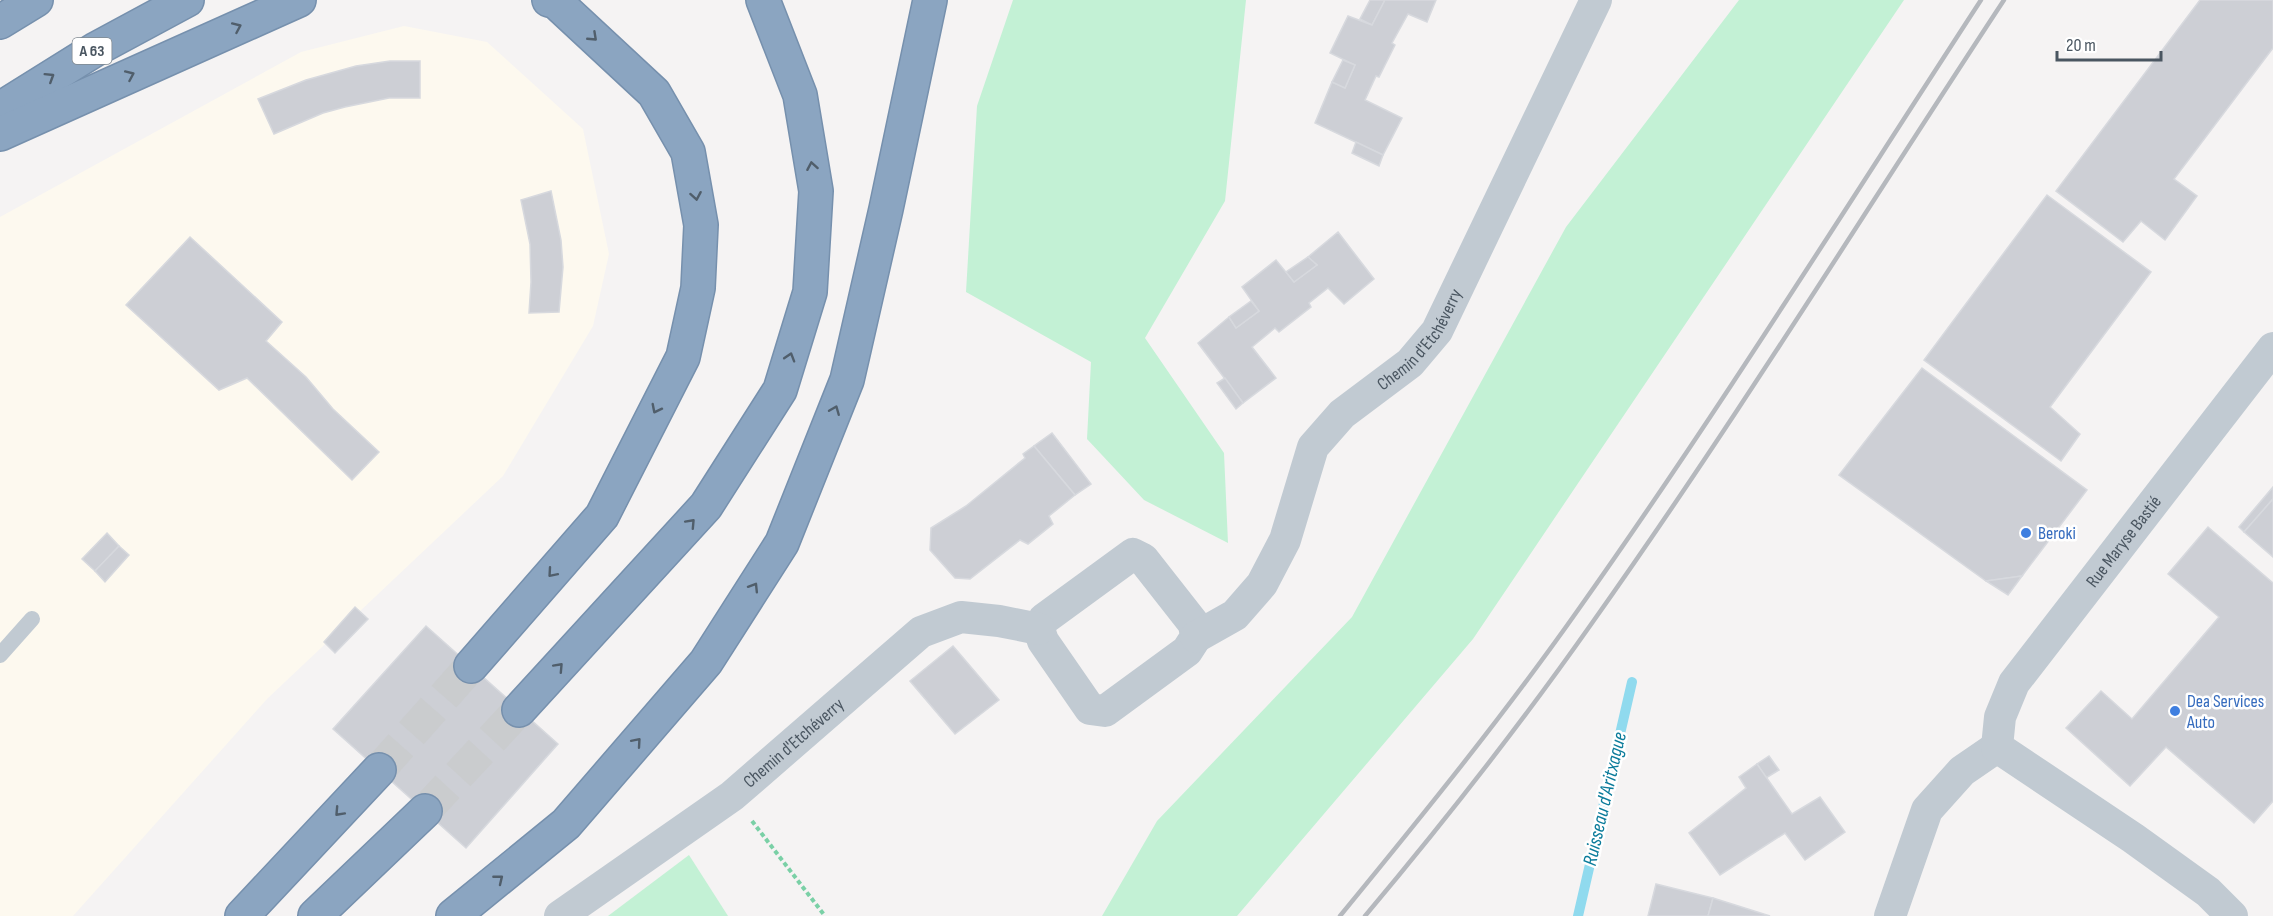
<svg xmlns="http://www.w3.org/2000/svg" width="2273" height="916" font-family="'Sofia Sans Condensed',sans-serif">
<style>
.commercial{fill:#fdf9ef}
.green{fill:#c3f1d5}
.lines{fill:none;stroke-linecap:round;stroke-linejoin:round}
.stream{stroke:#90daee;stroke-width:10}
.building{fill:#cdcfd5;stroke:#d7d9de;stroke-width:1.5}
.motorway-tunnel{stroke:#caccce;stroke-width:33;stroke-dasharray:33 16;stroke-linecap:butt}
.motorway-casing{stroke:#7690ad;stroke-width:36}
.path{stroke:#7ad0a6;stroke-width:4;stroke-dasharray:4.5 3;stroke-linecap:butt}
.service{stroke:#c1cad2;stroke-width:16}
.minor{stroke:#c1cad2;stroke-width:32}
.motorway{stroke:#8ba5c1;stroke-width:33}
.rail{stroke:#b5b8bd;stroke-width:4.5}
.oneway{stroke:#505e6b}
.shop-dot{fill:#3f7fe0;stroke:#fff;stroke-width:2}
.labels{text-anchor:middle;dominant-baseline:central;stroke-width:5;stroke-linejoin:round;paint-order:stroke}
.shield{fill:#fff;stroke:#808990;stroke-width:1.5}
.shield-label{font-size:16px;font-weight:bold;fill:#4a5661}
.street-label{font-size:18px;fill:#4a5661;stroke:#fff}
.shop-label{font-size:18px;fill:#366cbe;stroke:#fff;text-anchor:start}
.water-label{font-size:20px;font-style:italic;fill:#0c7c9b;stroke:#fff}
</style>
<rect width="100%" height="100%" fill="#f5f3f3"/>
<polygon class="commercial" points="404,26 487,42 583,129 609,254 593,326 503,476 267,699 73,916 0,916 0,217 301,52"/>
<g class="green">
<polygon points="1013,0 1246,0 1225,201 1145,338 1224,453 1228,543 1144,500 1087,439 1091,362 966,292 977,106"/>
<polygon points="1739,0 1904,0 1473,639 1237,916 1102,916 1157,821 1352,617 1566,227"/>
<polygon points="689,855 728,916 608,916"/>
</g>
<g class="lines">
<polyline class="stream" points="1578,916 1632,682"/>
</g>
<g class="building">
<polygon points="1370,0 1385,0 1372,25 1360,19"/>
<polygon points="1385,0 1436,0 1427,22 1408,14 1392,43 1395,45 1379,77 1376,76 1365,100 1402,118 1383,155 1315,123 1332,82 1345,88 1355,65 1330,53 1348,16 1372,25"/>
<polygon points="2200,0 2273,0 2273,48 2174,179 2197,196 2165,240 2141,221 2123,242 2056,191"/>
<polygon points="1343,60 1355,65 1345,88 1332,82"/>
<polygon points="390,61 420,61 420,98 389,98 345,107 323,113 274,134 258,99 306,80 356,66"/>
<polygon points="1356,142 1383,155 1379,166 1352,153"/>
<polygon points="551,191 561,240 563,267 559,312 529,313 531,282 530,244 521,200"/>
<polygon points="2047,195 2151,272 2050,407 2080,434 2061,461 1924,360"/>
<polygon points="1338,232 1374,279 1344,304 1328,288 1309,303 1311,307 1279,332 1275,328 1252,347 1276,378 1243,403 1198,343 1229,317 1236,328 1259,311 1242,287 1276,260 1294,282 1317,265 1308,257"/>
<polygon points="190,237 282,322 266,341 306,377 333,409 379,452 352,480 247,378 219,390 126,305"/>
<polygon points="1308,257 1317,265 1294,282 1286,272"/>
<polygon points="1251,301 1259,311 1236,328 1229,317"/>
<polygon points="1922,368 2087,490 2022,576 1986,581 1839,475"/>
<polygon points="1225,378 1243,403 1236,409 1217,383"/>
<polygon points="1052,433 1091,484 1075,495 1034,446"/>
<polygon points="1034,446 1075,495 1049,516 1053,524 1028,544 1020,540 970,579 955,578 930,550 931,528 966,506 1025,458 1023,454"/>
<polygon points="2273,487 2273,499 2244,532 2239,527"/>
<polygon points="2273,499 2273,557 2244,532"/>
<polygon points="2208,527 2273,583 2273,801 2254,823 2166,747 2130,786 2066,728 2101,691 2132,719 2219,617 2168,574"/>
<polygon points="107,533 119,546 95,571 82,559"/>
<polygon points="119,546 129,555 105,582 95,571"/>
<polygon points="2022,576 2008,595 1986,581"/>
<polygon points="355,607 368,619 335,653 324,642"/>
<polygon points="426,626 558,744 466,848 333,729"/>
<polygon points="953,646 999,700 955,734 910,681"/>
<polygon points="1769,756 1779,770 1766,778 1757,764"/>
<polygon points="1757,764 1792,814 1820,797 1845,832 1805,860 1785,833 1720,875 1689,833 1746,788 1739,777"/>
<polygon points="1656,884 1713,898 1708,916 1648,916"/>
<polygon points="1713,898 1770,916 1708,916"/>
</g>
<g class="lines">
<g class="motorway-tunnel">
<polyline points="379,770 471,666"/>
<polyline points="425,811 519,710"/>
</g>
<defs>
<g id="motorway">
<polyline points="0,22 36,0"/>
<polyline points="0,109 96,49 187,0"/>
<polyline points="0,134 299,0"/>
<polyline points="471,666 602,516 683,357 698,288 701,225 688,152 654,93 556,2 549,0"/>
<polyline points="519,710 706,506 780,390 810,292 816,191 800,95 763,0"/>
<polyline points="242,916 379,770"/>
<polyline points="315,916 425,811"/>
<polyline points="453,916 566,824 706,662 782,543 847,380 886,209 930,0"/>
</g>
</defs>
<use href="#motorway" class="motorway-casing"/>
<polyline class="path" points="752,821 825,916"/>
<polyline class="service" points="0,655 32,619"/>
<g class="minor">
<polygon points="1133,554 1143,559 1194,624 1196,637 1187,651 1105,711 1090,709 1043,641 1039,629 1044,619"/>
<path id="s1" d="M1196,637l39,-22 27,-31 23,-44 28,-93 29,-33 68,-51 27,-32 159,-331"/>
<path id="s2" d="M560,916l172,-120 189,-164 40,-15 38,4 40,8"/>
<polyline points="1890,916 1927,810 1962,771 1997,747"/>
<path id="s3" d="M2232,916l-24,-24 -75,-54 -136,-91 3,-30 14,-34 259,-335"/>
</g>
<use href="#motorway" class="motorway"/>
<g class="rail">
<path d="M1340,916c82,-100 164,-201 238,-306 141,-199 270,-406 403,-610"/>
<path d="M1365,916c79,-94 156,-192 227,-293 144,-203 275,-415 412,-623"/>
</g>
</g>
<defs><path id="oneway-chevron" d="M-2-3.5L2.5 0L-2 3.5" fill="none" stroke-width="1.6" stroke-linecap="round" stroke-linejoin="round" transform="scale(1.5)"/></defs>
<g class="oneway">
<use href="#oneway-chevron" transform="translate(237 27) rotate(-24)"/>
<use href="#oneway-chevron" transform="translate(593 37) rotate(43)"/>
<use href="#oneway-chevron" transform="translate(130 75) rotate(-24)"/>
<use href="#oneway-chevron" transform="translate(50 77) rotate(-32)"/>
<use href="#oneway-chevron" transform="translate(812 166) rotate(-100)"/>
<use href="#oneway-chevron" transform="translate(696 196) rotate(80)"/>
<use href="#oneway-chevron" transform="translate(790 357) rotate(-73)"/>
<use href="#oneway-chevron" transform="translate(656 409) rotate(117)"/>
<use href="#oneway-chevron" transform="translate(835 410) rotate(-68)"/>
<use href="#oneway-chevron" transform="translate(691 523) rotate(-47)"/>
<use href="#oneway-chevron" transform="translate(552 573) rotate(131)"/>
<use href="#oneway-chevron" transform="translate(754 587) rotate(-58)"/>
<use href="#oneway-chevron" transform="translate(559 667) rotate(-47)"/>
<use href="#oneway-chevron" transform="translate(637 742) rotate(-49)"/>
<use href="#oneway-chevron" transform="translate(339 812) rotate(133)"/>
<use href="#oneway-chevron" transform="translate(499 879) rotate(-39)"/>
</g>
<g class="shop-dot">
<circle cx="2026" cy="533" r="6"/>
<circle cx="2175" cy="711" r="6"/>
</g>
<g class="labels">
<rect class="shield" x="72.5" y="38" width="39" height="26" rx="4.5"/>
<g class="shield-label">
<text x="92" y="51">A 63</text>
</g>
<g class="street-label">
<text stroke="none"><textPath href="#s1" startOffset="386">Chemin d'Etchéverry</textPath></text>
<text stroke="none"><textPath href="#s3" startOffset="536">Rue Maryse Bastié</textPath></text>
<text stroke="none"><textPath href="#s2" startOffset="291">Chemin d'Etchéverry</textPath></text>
</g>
<g class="shop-label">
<text x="2038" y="533">Beroki</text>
<text x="2187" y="701">Dea Services<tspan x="2187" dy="21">Auto</tspan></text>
</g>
<g class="water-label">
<text transform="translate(1605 799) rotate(-77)">Ruisseau d'Aritxague</text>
</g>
</g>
<path d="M2057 51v9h104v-9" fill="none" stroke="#4a5661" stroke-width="3"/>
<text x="2066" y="51" font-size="18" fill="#4a5661" stroke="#ffffff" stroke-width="4.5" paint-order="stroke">20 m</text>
</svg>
